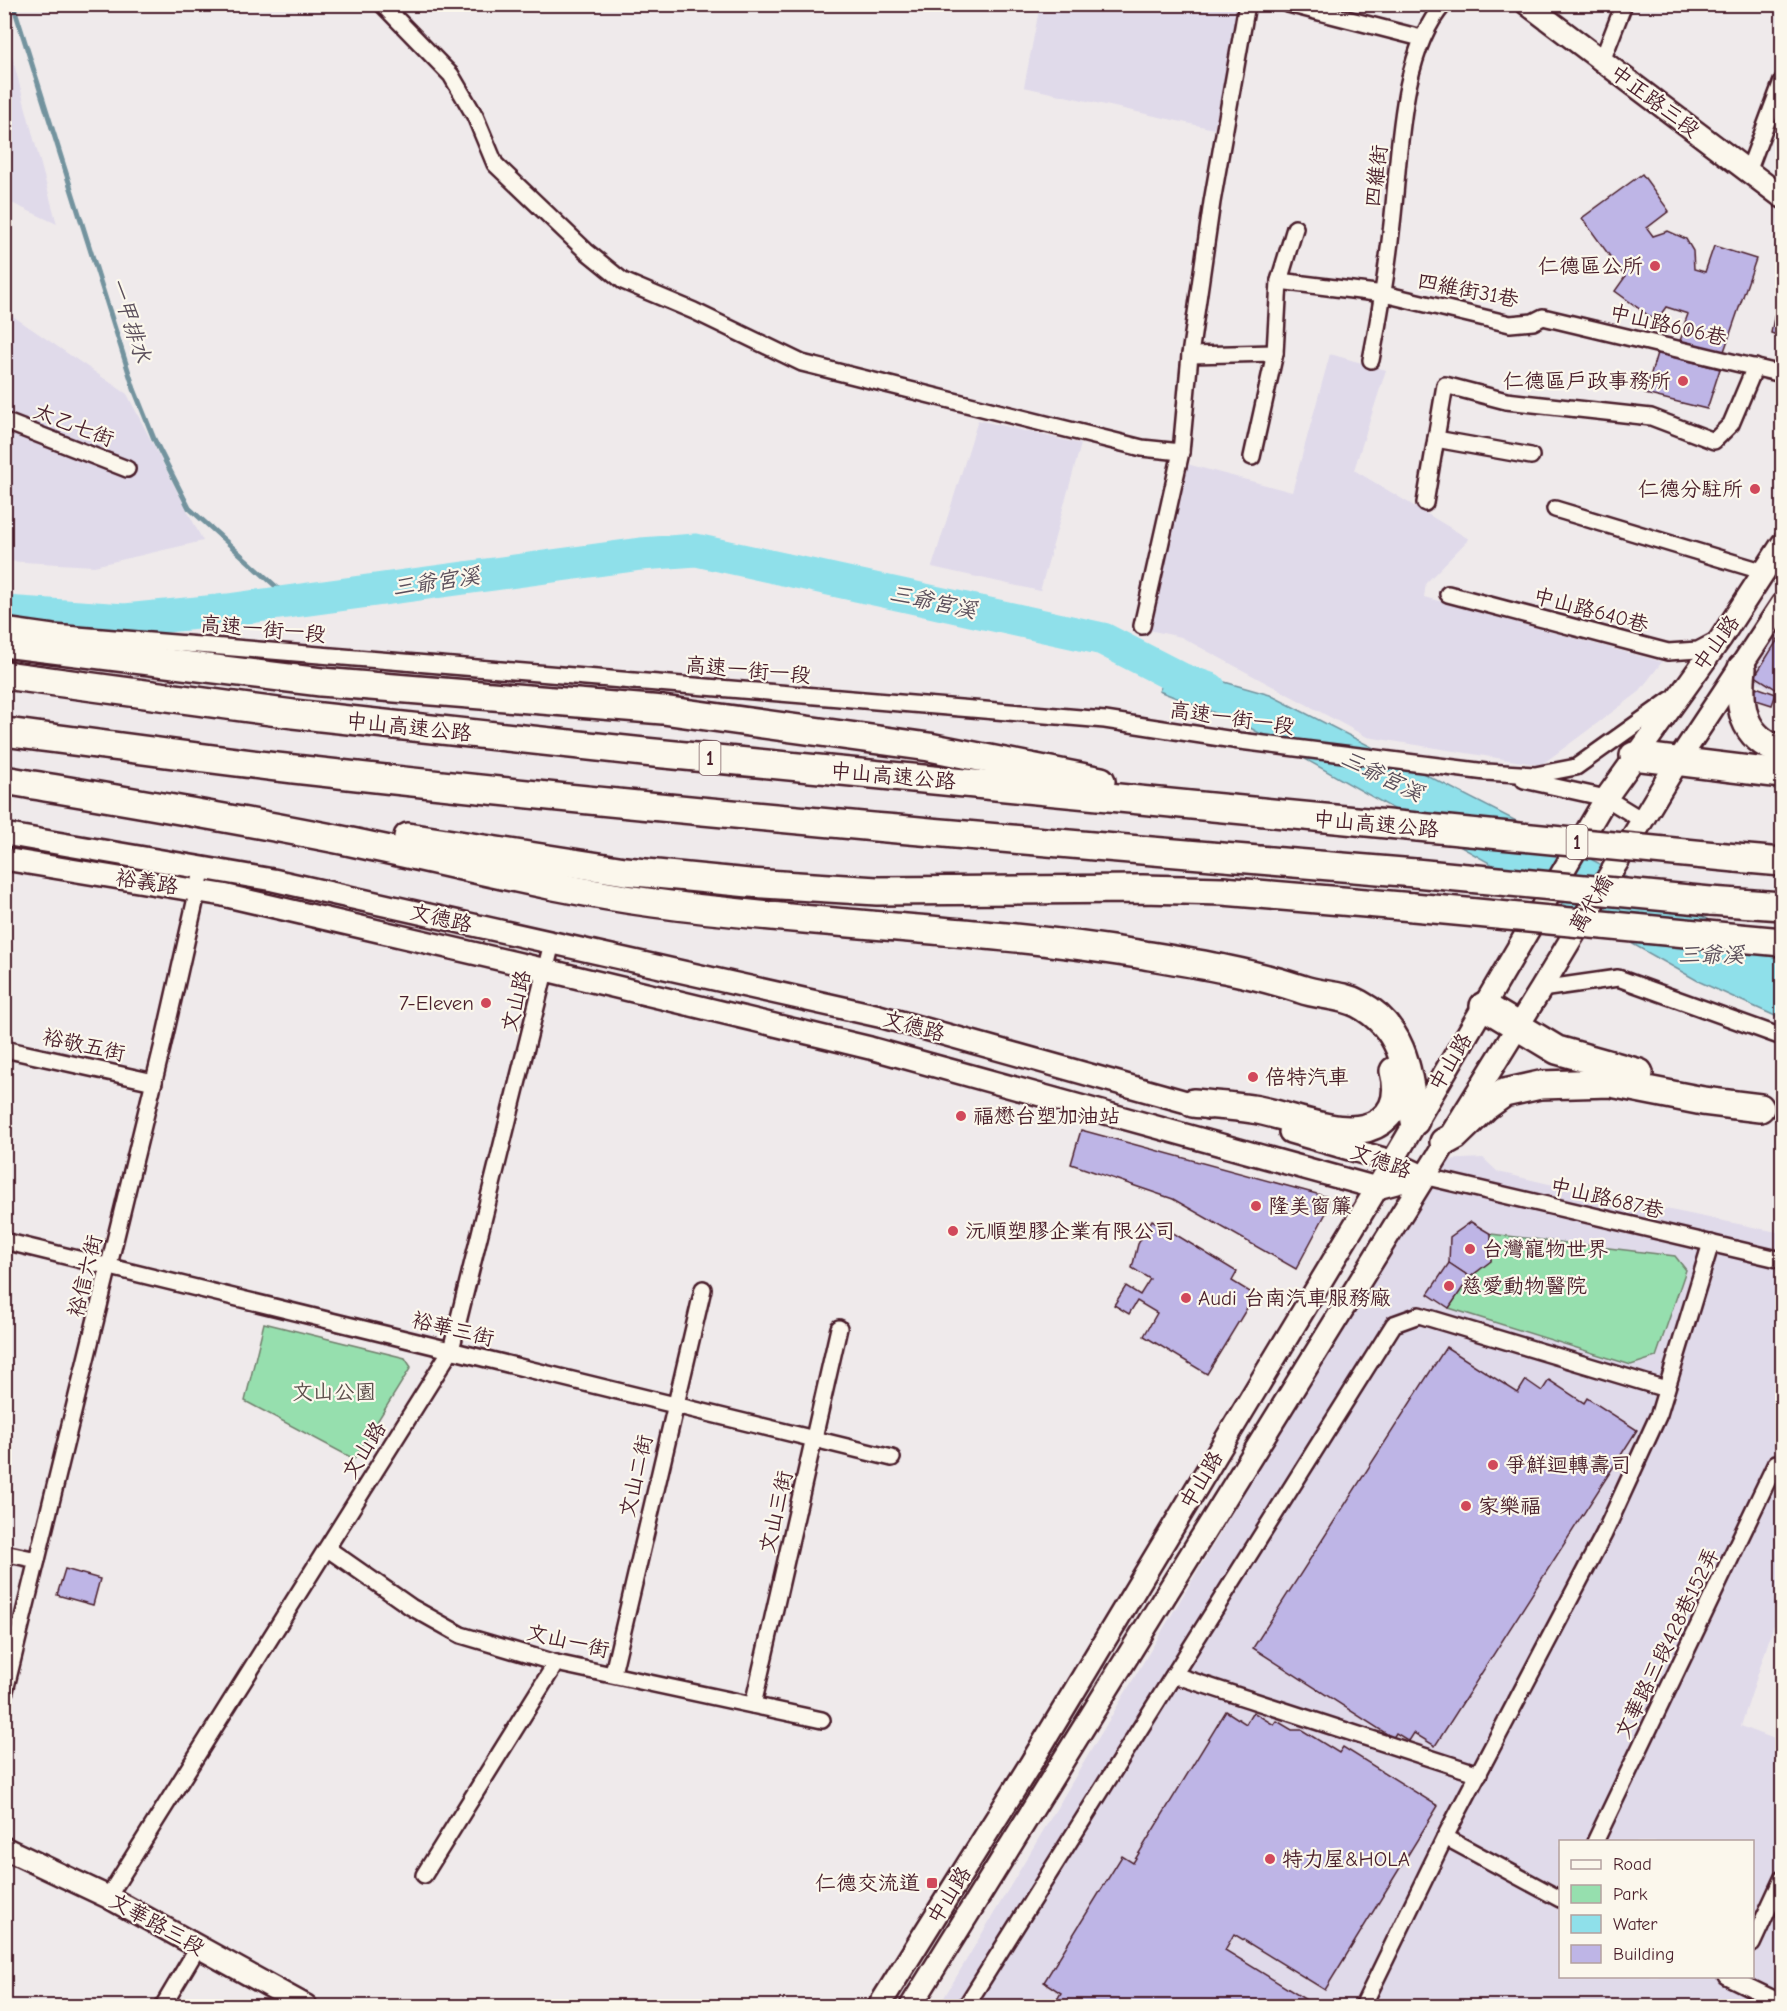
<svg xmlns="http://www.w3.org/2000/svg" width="1787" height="2011" font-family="'Comic Neue','LXGW WenKai TC',sans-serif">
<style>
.built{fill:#e0daea;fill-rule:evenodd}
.green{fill:#96dfae;stroke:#707f6c;stroke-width:1.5}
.water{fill:#8fe0ea;stroke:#73939e;stroke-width:1.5}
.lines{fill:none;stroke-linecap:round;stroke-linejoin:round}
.stream{stroke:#73939e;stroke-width:5}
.river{stroke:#8fe0ea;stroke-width:33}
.building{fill:#beb5e6;stroke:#4a1f2b;stroke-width:1.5}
.street-casing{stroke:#4a1f2b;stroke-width:20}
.secondary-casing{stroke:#4a1f2b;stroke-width:26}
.highway-casing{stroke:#4a1f2b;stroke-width:32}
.street{stroke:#fbf7ec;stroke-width:15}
.secondary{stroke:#fbf7ec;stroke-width:21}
.highway{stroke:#fbf7ec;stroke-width:27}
.highway-bridge-casing{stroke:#4a1f2b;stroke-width:32;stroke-linecap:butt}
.highway-bridge{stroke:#fbf7ec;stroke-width:27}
.poi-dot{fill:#d1495b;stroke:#fbf7ec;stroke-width:2}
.labels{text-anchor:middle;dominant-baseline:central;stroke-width:4.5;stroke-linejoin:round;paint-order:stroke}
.shield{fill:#fbf7ec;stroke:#7f6065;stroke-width:1.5}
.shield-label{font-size:20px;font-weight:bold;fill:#4a1f2b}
.street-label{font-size:21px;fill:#4a1f2b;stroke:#fbf7ec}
.poi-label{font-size:21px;fill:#4a1f2b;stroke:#fbf7ec;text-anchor:start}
.park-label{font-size:21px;fill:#5d4f4c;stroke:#fbf7ec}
.water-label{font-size:22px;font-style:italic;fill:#5b4f5b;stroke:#fbf7ec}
</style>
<rect width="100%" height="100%" fill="#efeaeb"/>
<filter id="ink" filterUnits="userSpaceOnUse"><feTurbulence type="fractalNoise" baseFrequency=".0167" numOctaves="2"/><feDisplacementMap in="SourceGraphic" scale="12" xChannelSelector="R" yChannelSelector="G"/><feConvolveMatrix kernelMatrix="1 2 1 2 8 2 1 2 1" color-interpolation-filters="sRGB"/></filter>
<g filter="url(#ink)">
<g class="built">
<polygon points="1040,5 1242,5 1233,55 1214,129 1024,87"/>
<polygon points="4,26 35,143 57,224 5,200"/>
<polygon points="4,310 127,394 203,541 94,566 5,561"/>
<polygon points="1330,354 1386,370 1354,470 1469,539 1426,583 1424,597 1662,662 1638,693 1541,765 1367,737 1181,637 1144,629 1183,463 1292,492"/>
<polygon points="978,420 1081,444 1040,591 932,567"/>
<polygon points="1782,623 1782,697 1751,678"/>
<path d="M1483,1158l15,14 85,20 199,41v367l-41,126 41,16v264h-843l503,-846zM1560,1842h192v134h-192z"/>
</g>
<g class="green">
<polygon points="1491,1234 1675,1256 1686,1270 1656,1357 1631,1365 1449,1308 1470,1277 1491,1261"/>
<polygon points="264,1323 405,1358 411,1367 354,1459 245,1401"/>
</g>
<polygon class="water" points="1172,667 1270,695 1782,957 1782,1019 1700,982 1245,725 1159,691"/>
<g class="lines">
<polyline class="stream" points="13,4 134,389 154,439 189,508 291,600"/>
<polyline class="river" points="4,612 125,620 228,610 641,554 696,550 1103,639 1181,679 1210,689"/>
</g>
<g class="building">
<polygon points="1642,174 1669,211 1647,228 1653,236 1668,231 1686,239 1693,251 1694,269 1705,272 1714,246 1756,259 1722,357 1679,343 1683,333 1688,335 1690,327 1684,325 1688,314 1666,307 1656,321 1615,291 1625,277 1582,218"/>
<polygon points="1782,279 1782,337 1771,333"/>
<polygon points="1657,353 1720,369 1707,409 1645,394"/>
<polygon points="1778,639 1782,642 1782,693 1755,676"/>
<polygon points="1756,687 1776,694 1772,705 1753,699"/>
<polygon points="1081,1130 1328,1197 1326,1213 1296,1269 1173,1199 1071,1164"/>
<polygon points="1152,1220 1237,1272 1232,1281 1255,1295 1207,1374 1144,1336 1157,1313 1137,1301 1129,1314 1114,1305 1126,1286 1140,1295 1150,1279 1132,1268 1138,1244"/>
<polygon points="1471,1222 1491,1234 1491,1261 1470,1277 1449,1263 1450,1237"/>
<polygon points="1449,1263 1470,1277 1449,1308 1428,1294"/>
<polygon points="1446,1347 1518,1393 1526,1380 1542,1391 1549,1380 1584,1403 1587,1398 1637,1430 1435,1746 1414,1733 1409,1741 1396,1733 1393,1738 1253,1648"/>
<polygon points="65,1569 100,1579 93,1605 57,1595"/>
<polygon points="1226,1711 1246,1724 1253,1712 1274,1725 1277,1721 1292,1730 1302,1730 1339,1753 1343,1747 1438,1806 1325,1990 1234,1934 1225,1950 1316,2006 1053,2006 1061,1993 1044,1982 1122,1856 1133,1863"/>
</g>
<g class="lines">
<defs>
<g id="street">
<polyline points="382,4 451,75 475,116 495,164 586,251 623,281 694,311 802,363 1142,448 1181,452"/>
<polyline points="1288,4 1421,38"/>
<polyline points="1602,61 1624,4"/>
<polyline points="1748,172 1782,81"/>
<polyline points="1279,281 1384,294 1510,324 1533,322 1543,317 1782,374"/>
<polyline points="1190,355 1275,353"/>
<path d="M1371,360c9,-45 16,-90 21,-136 8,-66 7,-170 52,-220"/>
<polyline points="4,421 127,469"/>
<polyline points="1436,439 1531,456"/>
<polyline points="1252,457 1275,353 1279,281 1295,228"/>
<polyline points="1425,503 1445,385 1506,401 1651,417 1714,441 1731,424 1755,367"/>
<polyline points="1555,509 1765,572"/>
<polyline points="1448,594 1668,652 1698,650 1717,640"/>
<polyline points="4,626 53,633 1105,720 1240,741 1486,772 1535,775 1576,767 1670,700"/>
<polyline points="1142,626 1181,452 1190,355 1212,202 1247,4"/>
<polyline points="1524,780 1606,798 1642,820"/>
<polyline points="1541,989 1618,978 1782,1037"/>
<polyline points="4,1049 154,1082"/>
<polyline points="1423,1176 1782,1260"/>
<polyline points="4,1241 892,1458"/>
<polyline points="328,1549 411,1607 461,1635 556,1663 822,1720"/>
<polyline points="4,1553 37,1560"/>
<polyline points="613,1673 703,1289"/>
<polyline points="1174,1675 1479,1774"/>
<polyline points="4,1695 162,1048 203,867"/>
<polyline points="753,1705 839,1328"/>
<polyline points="1445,1837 1560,1899"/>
<polyline points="1595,1842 1776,1463"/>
<polyline points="424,1875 556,1663"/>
<polyline points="108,1897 451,1350 552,943"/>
<polyline points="1752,1944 1782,1879"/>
<polyline points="1726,1976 1782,2003"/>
<polyline points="163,2006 198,1947"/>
<polyline points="966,2006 1394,1324 1419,1315 1666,1389"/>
<polyline points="1363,2006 1445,1837 1604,1534 1659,1414 1711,1243"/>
</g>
<g id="secondary">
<polyline points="1527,4 1782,197"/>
<polyline points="4,834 273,880 879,1016 1208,1108"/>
<polyline points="4,859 223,895 546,970 870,1048 1377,1188 1423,1176"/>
<polyline points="1290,1132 1391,1161 1423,1176"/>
<polyline points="4,1848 108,1897 306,2006"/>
<polyline points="879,2006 1031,1763 1377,1188 1606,798 1721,638 1782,544"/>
<polyline points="911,2006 1541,989 1678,761 1782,604"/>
</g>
<g id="highway">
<polyline points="4,643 321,682 663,710 929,747 1101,781"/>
<path d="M1742,668c-4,37 -1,70 40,83"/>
<polyline points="4,675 293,714 644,752 1418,827"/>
<path d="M4,732c97,12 193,26 290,37 373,42 747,73 1121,104"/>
<polyline points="1634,756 1782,774"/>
<path d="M4,780c118,20 235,39 352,63 98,20 200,47 298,60 161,22 323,25 484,51 55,9 109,17 163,35 19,7 40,5 58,15 47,25 49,71 56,117"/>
<polyline points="408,837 625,871 749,883 877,891 1142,889 1223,891 1413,907"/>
<polyline points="1736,858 1782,862"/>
<polyline points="1710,901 1782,906"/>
<polyline points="1707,935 1782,942"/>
<polyline points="1484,1006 1557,1050 1639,1073"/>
<path d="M1193,1103c19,2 40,3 59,6 38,5 96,36 129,12 17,-12 18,-31 13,-50"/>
<polyline points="1444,1142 1455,1136 1486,1106 1504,1093 1540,1085 1611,1083 1703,1101 1760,1108"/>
</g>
</defs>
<use href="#street" class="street-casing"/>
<use href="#secondary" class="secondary-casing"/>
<use href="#highway" class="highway-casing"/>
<use href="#street" class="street"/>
<use href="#secondary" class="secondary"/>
<use href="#highway" class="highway"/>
<defs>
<g id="highway-bridge">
<polyline points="1418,827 1736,858"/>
<polyline points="1415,873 1710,901"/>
<polyline points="1413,907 1707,935"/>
</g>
</defs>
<use href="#highway-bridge" class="highway-bridge-casing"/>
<use href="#highway-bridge" class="highway-bridge"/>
</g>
</g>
<g class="poi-dot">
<circle cx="1655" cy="266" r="6"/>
<circle cx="1683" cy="381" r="6"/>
<circle cx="1755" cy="489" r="6"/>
<circle cx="486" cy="1003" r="6"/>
<circle cx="1253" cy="1077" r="6"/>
<circle cx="961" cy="1116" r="6"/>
<circle cx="1256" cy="1206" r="6"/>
<circle cx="953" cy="1231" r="6"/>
<circle cx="1470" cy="1249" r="6"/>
<circle cx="1449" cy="1286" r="6"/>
<circle cx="1186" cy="1298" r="6"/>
<circle cx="1493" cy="1465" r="6"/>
<circle cx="1466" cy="1506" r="6"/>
<circle cx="1270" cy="1859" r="6"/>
<rect x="926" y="1877" width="12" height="12" rx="3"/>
</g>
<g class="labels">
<g class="shield">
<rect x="699.5" y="741" width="21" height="34" rx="4.5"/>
<rect x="1566.5" y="825" width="21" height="34" rx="4.5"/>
</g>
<g class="shield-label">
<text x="710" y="758">1</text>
<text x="1577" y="842">1</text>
</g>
<g class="street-label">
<text transform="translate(1655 101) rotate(37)">中正路三段</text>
<text transform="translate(1376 176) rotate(-83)">四維街</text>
<text transform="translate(1468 290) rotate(11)">四維街31巷</text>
<text transform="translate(1668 325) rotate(13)">中山路606巷</text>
<text transform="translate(74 425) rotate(21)">太乙七街</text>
<text transform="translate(1591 610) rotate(15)">中山路640巷</text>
<text transform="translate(263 629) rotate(5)">高速一街一段</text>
<text transform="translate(1716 643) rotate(-54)">中山路</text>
<text transform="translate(748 670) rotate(5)">高速一街一段</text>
<text transform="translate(1232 718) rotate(8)">高速一街一段</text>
<text transform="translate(409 727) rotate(6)">中山高速公路</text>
<text transform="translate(893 776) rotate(5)">中山高速公路</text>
<text transform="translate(1376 824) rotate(5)">中山高速公路</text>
<text transform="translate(147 882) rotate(9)">裕義路</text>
<text transform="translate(1591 904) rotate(-59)">萬代橋</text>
<text transform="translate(441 918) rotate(13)">文德路</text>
<text transform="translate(516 1001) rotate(-76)">文山路</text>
<text transform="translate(914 1026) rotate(15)">文德路</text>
<text transform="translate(84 1045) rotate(12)">裕敬五街</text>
<text transform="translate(1450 1062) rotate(-59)">中山路</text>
<text transform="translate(1381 1161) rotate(20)">文德路</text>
<text transform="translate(1607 1198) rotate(13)">中山路687巷</text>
<text transform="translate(85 1276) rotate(-76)">裕信六街</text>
<text transform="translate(453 1329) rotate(14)">裕華三街</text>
<text transform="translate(364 1450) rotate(-58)">文山路</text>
<text transform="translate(636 1476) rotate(-77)">文山二街</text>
<text transform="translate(1201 1480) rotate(-59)">中山路</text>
<text transform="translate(776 1512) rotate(-77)">文山三街</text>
<text transform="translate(568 1641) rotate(13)">文山一街</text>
<text transform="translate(1667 1643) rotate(-64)">文華路三段428巷152弄</text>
<text transform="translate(949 1895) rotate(-58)">中山路</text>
<text transform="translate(157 1924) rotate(29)">文華路三段</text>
</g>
<g class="poi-label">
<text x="1643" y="266" text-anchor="end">仁德區公所</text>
<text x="1671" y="381" text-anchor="end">仁德區戶政事務所</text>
<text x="1743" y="489" text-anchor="end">仁德分駐所</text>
<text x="474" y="1003" text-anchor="end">7-Eleven</text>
<text x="1265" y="1077">倍特汽車</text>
<text x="973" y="1116">福懋台塑加油站</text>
<text x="1268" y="1206">隆美窗簾</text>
<text x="965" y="1231">沅順塑膠企業有限公司</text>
<text x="1482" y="1249">台灣寵物世界</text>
<text x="1461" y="1286">慈愛動物醫院</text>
<text x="1198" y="1298">Audi 台南汽車服務廠</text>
<text x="1505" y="1465">爭鮮迴轉壽司</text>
<text x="1478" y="1506">家樂福</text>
<text x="1282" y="1859">特力屋&amp;HOLA</text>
<text x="920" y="1883" text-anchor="end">仁德交流道</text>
</g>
<g class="park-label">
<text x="334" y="1392">文山公園</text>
</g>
<g class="water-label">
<text transform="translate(130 320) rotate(72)">一甲排水</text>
<text transform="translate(436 582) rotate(-8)">三爺宮溪</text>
<text transform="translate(933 602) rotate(12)">三爺宮溪</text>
<text transform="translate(1382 776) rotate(26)">三爺宮溪</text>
<text x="1711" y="955">三爺溪</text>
</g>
</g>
<rect width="1787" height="2011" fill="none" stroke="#fbf7ec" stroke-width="24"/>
<rect x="12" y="12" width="1763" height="1987" fill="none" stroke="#4a1f2b" stroke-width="2" filter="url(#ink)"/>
<rect x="1559" y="1840" width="195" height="138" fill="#fbf7ec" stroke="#b4a19f" stroke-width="1.5"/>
<rect x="1571" y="1860" width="30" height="9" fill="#fbf7ec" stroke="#b4a19f" stroke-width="1.5"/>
<text x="1613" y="1870" font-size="18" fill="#4a1f2b">Road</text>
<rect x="1571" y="1885" width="30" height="18" fill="#96dfae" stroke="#b4a19f" stroke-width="1.5"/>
<text x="1613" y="1900" font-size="18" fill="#4a1f2b">Park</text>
<rect x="1571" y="1915" width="30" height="18" fill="#8fe0ea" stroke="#b4a19f" stroke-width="1.5"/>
<text x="1613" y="1930" font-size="18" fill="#4a1f2b">Water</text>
<rect x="1571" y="1945" width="30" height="18" fill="#beb5e6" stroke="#b4a19f" stroke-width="1.5"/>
<text x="1613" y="1960" font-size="18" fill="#4a1f2b">Building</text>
</svg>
